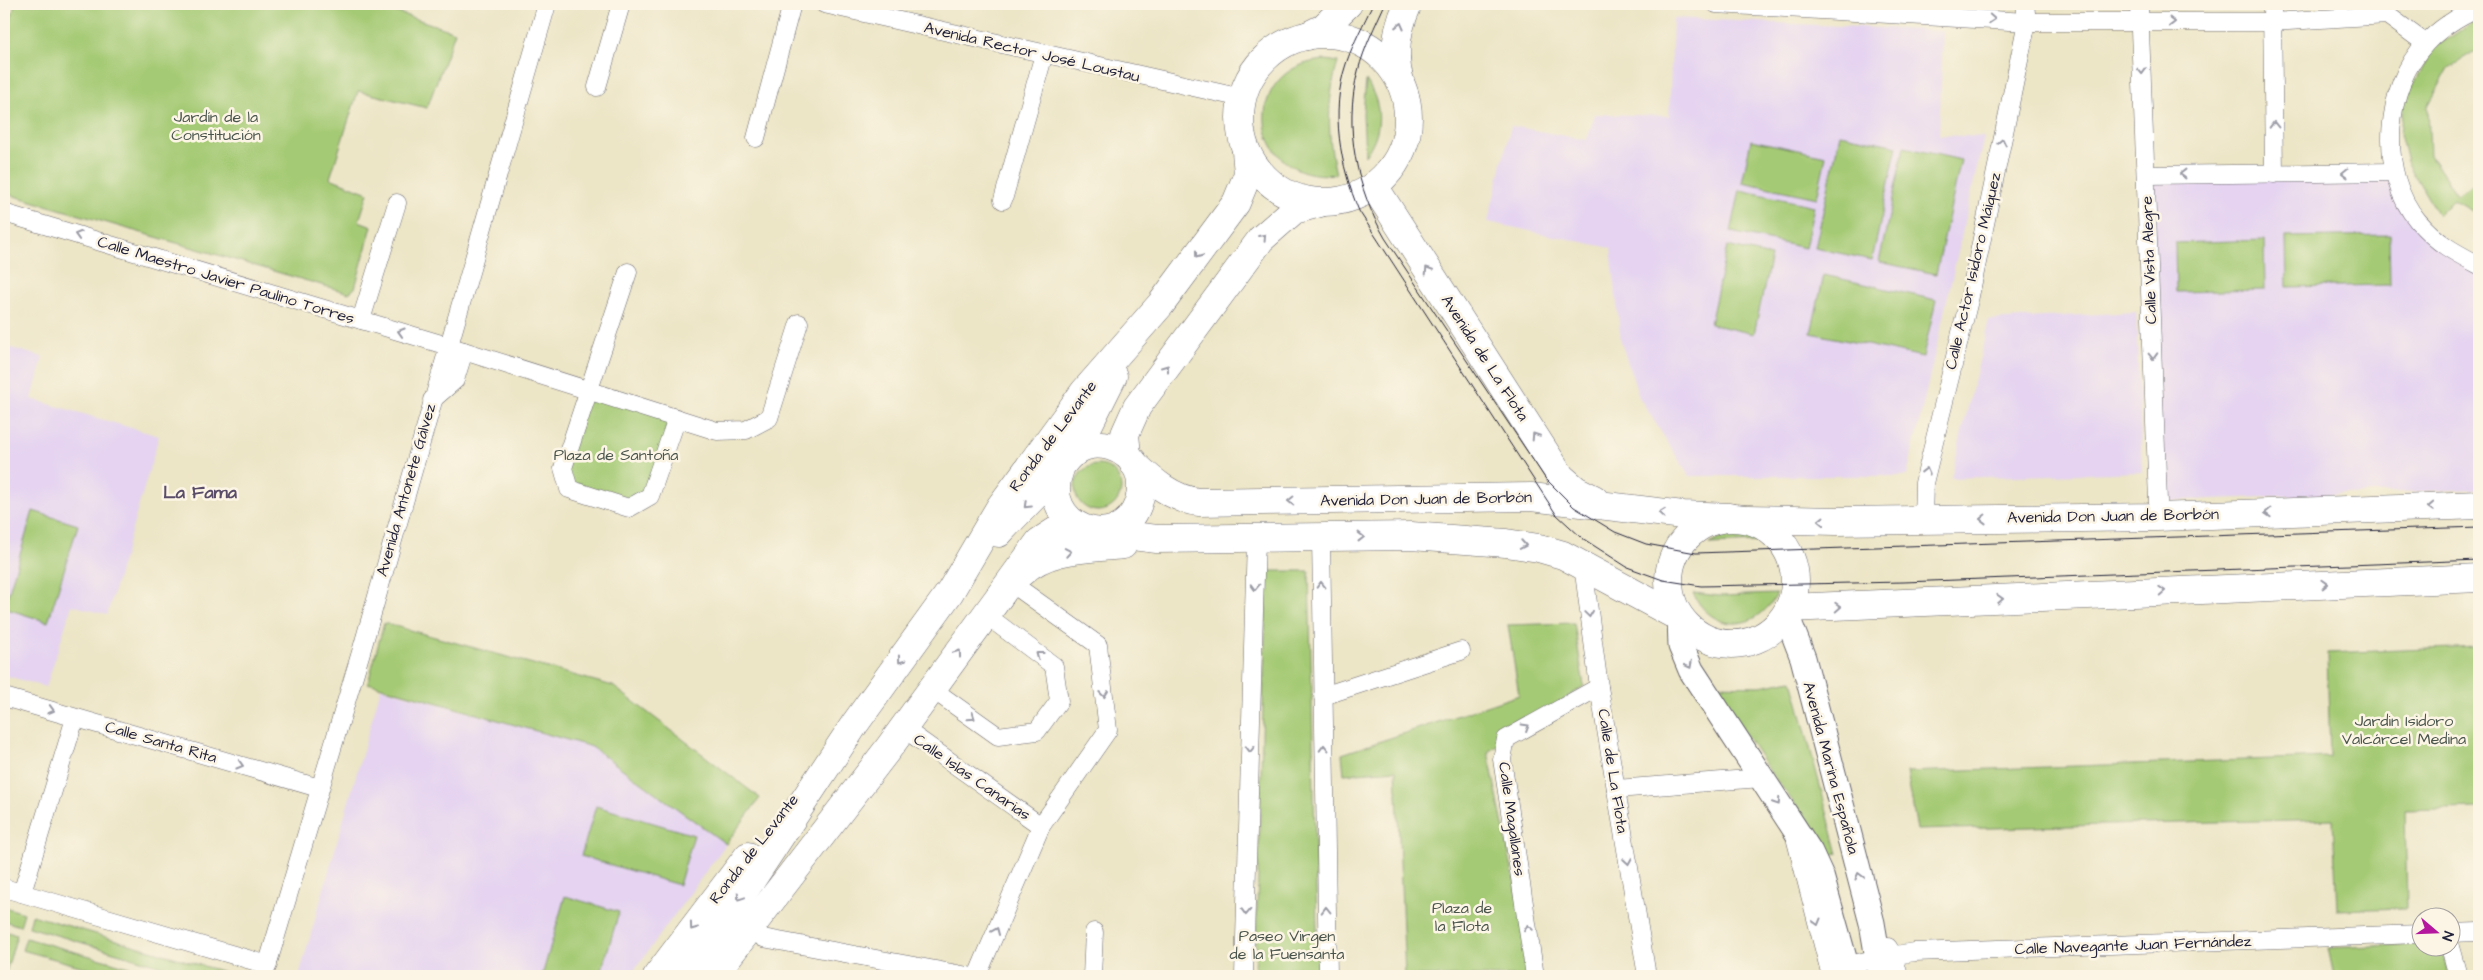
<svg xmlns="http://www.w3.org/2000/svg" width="2483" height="980" font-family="'Architects Daughter',sans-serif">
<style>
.built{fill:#e5d3f1}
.green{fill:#a5ca74;stroke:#647658}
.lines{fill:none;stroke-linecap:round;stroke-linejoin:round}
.street-casing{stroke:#69666c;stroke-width:19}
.secondary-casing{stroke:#69666c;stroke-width:27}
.primary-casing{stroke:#69666c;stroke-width:29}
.street{stroke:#fff;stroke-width:18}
.secondary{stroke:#fff;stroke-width:25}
.primary{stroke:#fff;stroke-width:28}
.tram{stroke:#22223b;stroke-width:1}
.oneway{stroke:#9c9ca7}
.labels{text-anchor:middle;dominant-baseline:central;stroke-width:5;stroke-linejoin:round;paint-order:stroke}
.street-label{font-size:16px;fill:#22223b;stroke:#fcf5e5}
.park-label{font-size:16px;fill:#49544c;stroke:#fcf5e5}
.neighbourhood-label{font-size:18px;font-weight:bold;fill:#5a4d69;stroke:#fcf5e5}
</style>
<rect width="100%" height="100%" fill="#fcf5e5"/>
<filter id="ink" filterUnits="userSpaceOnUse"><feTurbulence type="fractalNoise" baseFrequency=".02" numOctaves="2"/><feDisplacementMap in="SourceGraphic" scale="10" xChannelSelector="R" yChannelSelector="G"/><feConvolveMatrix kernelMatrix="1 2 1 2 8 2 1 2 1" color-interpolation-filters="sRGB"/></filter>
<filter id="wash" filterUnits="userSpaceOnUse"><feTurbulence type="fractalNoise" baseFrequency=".0096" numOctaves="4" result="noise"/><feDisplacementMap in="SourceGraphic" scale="20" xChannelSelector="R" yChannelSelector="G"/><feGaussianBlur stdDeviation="1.12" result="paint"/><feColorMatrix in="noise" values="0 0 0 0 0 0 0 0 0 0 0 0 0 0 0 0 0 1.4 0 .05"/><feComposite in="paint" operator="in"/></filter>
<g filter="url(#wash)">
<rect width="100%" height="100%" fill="#ece5c6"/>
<g class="built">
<polygon points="1673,18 1943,31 1939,135 1984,137 1907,476 1689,476 1639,397 1621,342 1611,248 1488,222 1511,126 1587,140 1595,114 1669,116"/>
<polygon points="2394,172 2417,220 2479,265 2479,489 2158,501 2146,175"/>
<polygon points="2136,312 2142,472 1951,478 1989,320"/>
<polygon points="4,346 43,357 32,399 159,436 107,615 72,605 46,687 4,675"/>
<polygon points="381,688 592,747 726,844 630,976 299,976"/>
</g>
<g class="green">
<polygon points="15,4 391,4 390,10 455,32 427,108 358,91 330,178 368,193 359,221 372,226 355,288 349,293 4,193 4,48"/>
<polygon points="2479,18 2479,49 2449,68 2428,106 2430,155 2457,195 2472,185 2479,187 2479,215 2453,200 2438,215 2407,162 2400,134 2403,103 2434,48"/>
<path d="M1326,60l12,2c-11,37 -11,75 -2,112 -88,11 -98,-110 -10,-114z"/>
<path d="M1366,80c17,26 17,51 -1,76l-2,-43z"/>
<polygon points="1840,134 1897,146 1872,260 1815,248"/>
<polygon points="1751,140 1826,156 1817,198 1742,182"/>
<polygon points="1904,147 1961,160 1936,274 1879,262"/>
<polygon points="1740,190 1814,206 1805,248 1731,232"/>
<polygon points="2389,235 2390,285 2287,287 2286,237"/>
<polygon points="2264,240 2265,290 2176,292 2175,243"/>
<polygon points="1727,246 1771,256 1754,334 1710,324"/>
<polygon points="1824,275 1936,300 1923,357 1811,333"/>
<polygon points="589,390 677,418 650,496 629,508 569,489 563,468"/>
<circle cx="1098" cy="488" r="23"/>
<polygon points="33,511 78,525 48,622 4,608"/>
<polygon points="1733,535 1746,536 1758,542 1709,544 1721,538"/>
<polygon points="1267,571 1309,571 1318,976 1255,976"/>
<path d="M1693,593l27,3 57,-2c-21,39 -65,39 -84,-1z"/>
<polygon points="384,623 613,686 760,798 726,844 592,747 368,683"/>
<polygon points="1574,623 1584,686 1488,752 1534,976 1405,976 1396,770 1344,774 1342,754 1519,695 1508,625"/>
<polygon points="2479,647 2479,808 2405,810 2407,908 2337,910 2333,819 1917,830 1907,772 2330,757 2327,653"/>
<polygon points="1792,680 1838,854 1829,857 1810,823 1773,776 1713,685 1760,686"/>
<polygon points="596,806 694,835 679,885 581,856"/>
<polygon points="565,896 619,912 600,976 542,976"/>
<polygon points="4,907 24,913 20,926 4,921"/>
<polygon points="32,915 234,975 195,976 29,927"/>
<polygon points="4,931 17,935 5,976 4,976"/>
<polygon points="26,938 161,976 116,976 22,950"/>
<polygon points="2420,944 2420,948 2441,948 2449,976 2334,976 2328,948"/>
</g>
</g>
<g filter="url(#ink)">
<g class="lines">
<defs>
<g id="street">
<polyline points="824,4 1242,98"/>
<polyline points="1716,4 2027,22 2272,22 2387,15 2425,43"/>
<polyline points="2139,4 2158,501 2157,517"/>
<polyline points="2272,4 2274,174"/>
<path d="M2479,7c-20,9 -38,20 -53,36 -42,44 -48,131 -8,178 20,23 36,31 61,44"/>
<polyline points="597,87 621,4"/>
<polyline points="756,138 792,4"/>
<polyline points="2146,175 2394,172"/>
<polyline points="1003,200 1044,54"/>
<polyline points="4,213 448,346 717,431 746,430 769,418 799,323"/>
<polyline points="628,272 563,468 569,489 629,508 650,496 677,418"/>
<polyline points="361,320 397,203"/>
<polyline points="432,400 455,380 464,351"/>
<polyline points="1923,520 1924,483 1970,296 2027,22 2025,4"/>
<polyline points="1321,537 1328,976"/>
<polyline points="1583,565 1599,687 1647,976"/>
<polyline points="932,689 998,736 1037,731 1059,701 1054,666 986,615"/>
<polyline points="1323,696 1461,651"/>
<polyline points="4,697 319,788"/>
<polyline points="903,728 1041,826"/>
<polyline points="1616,789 1762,778"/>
<polyline points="1796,841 1831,976"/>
<polyline points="4,888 268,965"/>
<polyline points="22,893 75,718"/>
<polyline points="2450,933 2479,932"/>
<polyline points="763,938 968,976"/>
<polyline points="1888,947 1893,955 1899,976"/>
<polyline points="2450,947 2458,976"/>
<polyline points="1846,966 1878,958 1914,952 2420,934"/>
<polyline points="264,976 361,652 547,4"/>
<polyline points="977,976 1041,826 1108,730 1098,645 1010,582"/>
<polyline points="1092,976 1094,932"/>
<polyline points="1244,976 1256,538"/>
<polyline points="1535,976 1502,759 1506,739 1599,687"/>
</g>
<g id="secondary">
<polyline points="1786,614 1803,658 1872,923 1881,976"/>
<polyline points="1680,618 1681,646 1691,670 1810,852 1821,876 1849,976"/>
</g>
<g id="primary">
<circle cx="1324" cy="118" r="84"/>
<polyline points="1307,36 1323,28 1348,4"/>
<path d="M1400,81c-8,-26 -3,-53 8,-77"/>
<polyline points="1374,186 1561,477 1576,490 1594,499"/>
<polyline points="1075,452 1113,376"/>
<polyline points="1127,455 1125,434 1137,407 1261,239 1294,210 1320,203"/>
<path d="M1134,464c18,17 40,36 65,38l332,-5 152,18 46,2"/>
<circle cx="1732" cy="581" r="63"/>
<polyline points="1748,519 1836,521 2157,517 2479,505"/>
<polyline points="1099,532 1157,539 1411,536 1506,543 1539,548 1563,555 1680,618"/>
<path d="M999,533c17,-19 35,-36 53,-55 7,-8 12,-19 22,-26 22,-15 53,-6 64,18 4,11 4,23 0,34 -19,53 -101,23 -78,-35"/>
<path d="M1022,572c27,-25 67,-23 101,-27"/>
<polyline points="1789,608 2479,578"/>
<polyline points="657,976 748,856"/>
<polyline points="684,976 727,917 854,725 950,592 1000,507 1084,392 1161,304 1236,203 1248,174 1246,151"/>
<polyline points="713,976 888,749 1039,542 1059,529 1076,526"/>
</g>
</defs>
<use href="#street" class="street-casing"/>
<use href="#secondary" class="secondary-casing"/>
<use href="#primary" class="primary-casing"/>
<use href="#street" class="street"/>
<use href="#secondary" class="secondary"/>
<use href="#primary" class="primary"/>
<g class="tram">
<path d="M1373,4c-9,19 -20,39 -27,60 -16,48 -6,101 13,147l197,303 26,24 45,29 36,13 38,6 203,-4 575,-22"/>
<path d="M1385,4c-10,22 -21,44 -27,67 -15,56 -1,119 27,167l160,240 29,29 41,25 31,12 50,9 783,-26"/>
</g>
</g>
<defs><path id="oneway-chevron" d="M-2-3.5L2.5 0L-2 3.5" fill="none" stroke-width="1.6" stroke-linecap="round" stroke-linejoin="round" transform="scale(1.25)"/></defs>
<g class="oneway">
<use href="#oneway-chevron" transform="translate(1992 19) rotate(4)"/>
<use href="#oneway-chevron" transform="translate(2172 22)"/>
<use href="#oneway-chevron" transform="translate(1400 26) rotate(-76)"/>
<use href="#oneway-chevron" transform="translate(2142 71) rotate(88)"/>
<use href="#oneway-chevron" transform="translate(2274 125) rotate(-91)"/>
<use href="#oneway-chevron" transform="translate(2002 142) rotate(-78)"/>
<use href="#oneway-chevron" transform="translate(2345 173) rotate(179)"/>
<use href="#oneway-chevron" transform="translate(2183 174) rotate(180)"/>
<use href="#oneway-chevron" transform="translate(78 235) rotate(-163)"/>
<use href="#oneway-chevron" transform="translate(1263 237) rotate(-48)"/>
<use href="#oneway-chevron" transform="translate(1198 255) rotate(126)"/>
<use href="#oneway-chevron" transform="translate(1428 270) rotate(-123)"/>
<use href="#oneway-chevron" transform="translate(401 332) rotate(-163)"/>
<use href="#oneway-chevron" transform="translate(2153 356) rotate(88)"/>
<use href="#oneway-chevron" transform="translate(1166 368) rotate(-54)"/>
<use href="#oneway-chevron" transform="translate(1535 436) rotate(-123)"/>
<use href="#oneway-chevron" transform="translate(1926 471) rotate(-76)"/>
<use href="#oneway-chevron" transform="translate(1291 501) rotate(179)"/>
<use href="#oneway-chevron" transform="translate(1027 505) rotate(136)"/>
<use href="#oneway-chevron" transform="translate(2431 507) rotate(178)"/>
<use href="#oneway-chevron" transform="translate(1662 513) rotate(-174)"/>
<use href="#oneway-chevron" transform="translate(2268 513) rotate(178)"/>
<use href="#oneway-chevron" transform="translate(1983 519) rotate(179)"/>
<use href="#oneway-chevron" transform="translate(1821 521) rotate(-180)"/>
<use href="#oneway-chevron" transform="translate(1361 537)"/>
<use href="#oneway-chevron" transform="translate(1523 545) rotate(10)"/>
<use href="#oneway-chevron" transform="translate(1068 552) rotate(-10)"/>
<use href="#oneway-chevron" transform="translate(2325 584) rotate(-2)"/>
<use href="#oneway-chevron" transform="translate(1321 585) rotate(-91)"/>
<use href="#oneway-chevron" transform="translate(1255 587) rotate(92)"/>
<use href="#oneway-chevron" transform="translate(2162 591) rotate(-3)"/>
<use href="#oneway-chevron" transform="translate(2000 599) rotate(-3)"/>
<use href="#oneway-chevron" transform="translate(1838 607) rotate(-3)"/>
<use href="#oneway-chevron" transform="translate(1589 614) rotate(82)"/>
<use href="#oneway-chevron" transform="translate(958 653) rotate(-54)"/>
<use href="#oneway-chevron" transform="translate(1039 655) rotate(-143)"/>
<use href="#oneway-chevron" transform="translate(901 660) rotate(126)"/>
<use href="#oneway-chevron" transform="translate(1689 665) rotate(62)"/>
<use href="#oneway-chevron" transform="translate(1104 694) rotate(83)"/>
<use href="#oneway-chevron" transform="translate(51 710) rotate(16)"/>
<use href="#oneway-chevron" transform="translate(972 717) rotate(35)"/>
<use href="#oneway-chevron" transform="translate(1526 727) rotate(-31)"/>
<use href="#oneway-chevron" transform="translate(1324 748) rotate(-91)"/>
<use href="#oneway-chevron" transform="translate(1250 749) rotate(92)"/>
<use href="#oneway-chevron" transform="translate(240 765) rotate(16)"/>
<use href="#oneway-chevron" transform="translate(1777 802) rotate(57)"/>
<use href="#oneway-chevron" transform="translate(1628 861) rotate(81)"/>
<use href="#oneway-chevron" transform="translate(1859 876) rotate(-105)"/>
<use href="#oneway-chevron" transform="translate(740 897) rotate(124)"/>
<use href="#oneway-chevron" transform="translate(1326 910) rotate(-91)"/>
<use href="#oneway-chevron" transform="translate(1246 912) rotate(92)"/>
<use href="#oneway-chevron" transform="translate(1817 922) rotate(75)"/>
<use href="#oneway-chevron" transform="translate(693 927) rotate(126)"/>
<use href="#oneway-chevron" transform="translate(1528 928) rotate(-99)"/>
<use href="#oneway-chevron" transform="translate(996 931) rotate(-67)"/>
</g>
</g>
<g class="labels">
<g class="street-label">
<text transform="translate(1032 52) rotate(13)">Avenida Rector José Loustau</text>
<text transform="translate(2149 260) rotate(-92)">Calle Vista Alegre</text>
<text transform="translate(1973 271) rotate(-77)">Calle Actor Isidoro Máiquez</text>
<text transform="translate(226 280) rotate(17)">Calle Maestro Javier Paulino Torres</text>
<text transform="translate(1485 358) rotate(57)">Avenida de La Flota</text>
<text transform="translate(1053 436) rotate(-53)">Ronda de Levante</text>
<text transform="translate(406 490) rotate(-74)">Avenida Antonete Gálvez</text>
<text transform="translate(1426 499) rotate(-1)">Avenida Don Juan de Borbón</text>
<text transform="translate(2113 516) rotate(-1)">Avenida Don Juan de Borbón</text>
<text transform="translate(161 742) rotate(16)">Calle Santa Rita</text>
<text transform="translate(1831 768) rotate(75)">Avenida Marina Española</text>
<text transform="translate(1613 771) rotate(81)">Calle de La Flota</text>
<text transform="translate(972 777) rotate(35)">Calle Islas Canarias</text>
<text transform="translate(1512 819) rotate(82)">Calle Magallanes</text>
<text transform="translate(754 849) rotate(-52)">Ronda de Levante</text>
<text transform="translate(2133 945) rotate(-2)">Calle Navegante Juan Fernández</text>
</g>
<g class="park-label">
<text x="216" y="117">Jardín de la<tspan x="216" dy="18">Constitución</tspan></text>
<text x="616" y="455">Plaza de Santoña</text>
<text x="2404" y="721">Jardin Isidoro<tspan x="2404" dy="18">Valcárcel Medina</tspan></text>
<text x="1462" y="908">Plaza de<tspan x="1462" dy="18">la Flota</tspan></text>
<text x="1287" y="936">Paseo Virgen<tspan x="1287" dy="18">de la Fuensanta</tspan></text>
</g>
<g class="neighbourhood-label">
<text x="200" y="492">La Fama</text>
</g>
</g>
<rect width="2483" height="980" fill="none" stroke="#fcf5e5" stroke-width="20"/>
<g transform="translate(2436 932) rotate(109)"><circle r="24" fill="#fcf5e5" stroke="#a5a1a1"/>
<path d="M0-4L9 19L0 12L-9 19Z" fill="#b5179e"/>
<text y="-8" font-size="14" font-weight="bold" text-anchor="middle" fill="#22223b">N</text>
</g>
</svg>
